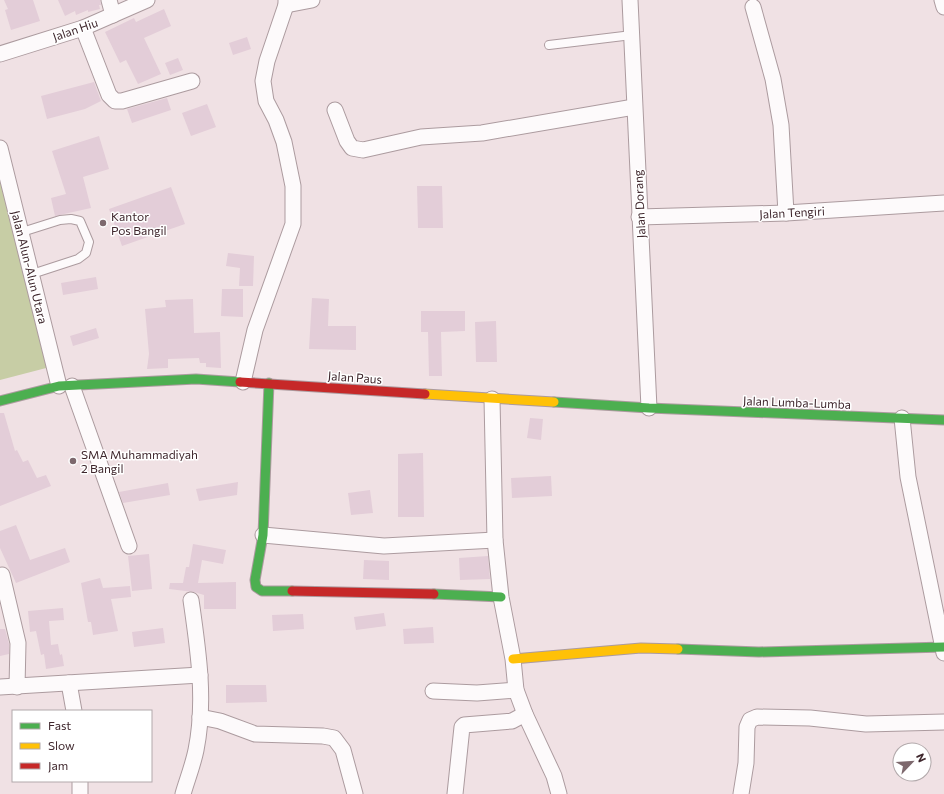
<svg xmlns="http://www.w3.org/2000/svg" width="944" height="794" font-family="Commissioner,sans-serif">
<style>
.green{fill:#c7cda5}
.building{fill:#e3cdd8}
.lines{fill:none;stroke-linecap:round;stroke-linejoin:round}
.lane-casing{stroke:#ac9b9f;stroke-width:10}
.street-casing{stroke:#ac9b9f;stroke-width:17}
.fast-casing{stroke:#ac9b9f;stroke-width:11}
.slow-casing{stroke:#ac9b9f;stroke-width:11}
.jam-casing{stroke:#ac9b9f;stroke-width:11}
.lane{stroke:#fdfafb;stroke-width:8}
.street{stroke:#fdfafb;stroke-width:15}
.fast{stroke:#4caf50;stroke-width:9}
.slow{stroke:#ffc107;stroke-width:9}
.jam{stroke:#c62828;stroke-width:9}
.poi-dot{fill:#7d686d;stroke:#fff;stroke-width:1.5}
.labels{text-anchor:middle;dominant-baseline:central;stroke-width:3;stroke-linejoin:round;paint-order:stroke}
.street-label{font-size:12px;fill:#3f272d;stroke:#fff}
.poi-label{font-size:12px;fill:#3f272d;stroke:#fff;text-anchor:start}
</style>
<rect width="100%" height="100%" fill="#f0e1e4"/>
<polygon class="green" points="0,172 50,367 0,380"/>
<g class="building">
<polygon points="4,0 33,0 40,21 11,30 5,10 8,9"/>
<polygon points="58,0 100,0 101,5 99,5 100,9 88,12 88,10 76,15 75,11 65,16"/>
<polygon points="164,9 171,26 144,38 161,74 138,84 126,60 120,63 105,32 134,18 136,22"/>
<polygon points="247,37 251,49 233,55 229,43"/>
<polygon points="178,58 183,70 170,75 165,63"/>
<polygon points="94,82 101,101 85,109 47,119 41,96"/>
<polygon points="167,98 171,110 132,123 127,109"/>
<polygon points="207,104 216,127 191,136 182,113"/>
<polygon points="99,136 109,169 83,177 91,208 55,216 51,198 66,194 52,151"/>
<polygon points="417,186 442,186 443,228 418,228"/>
<polygon points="171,187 185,224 122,246 109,209"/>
<polygon points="228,253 254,256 253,286 239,286 240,268 226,266"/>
<polygon points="96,277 98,289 63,295 61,283"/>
<polygon points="222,289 243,289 243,317 221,316"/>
<polygon points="312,298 329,299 328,326 356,326 356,350 309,349"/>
<polygon points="193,299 194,333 220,332 221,368 206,367 206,363 200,363 199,358 168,359 168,368 147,369 149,354 145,309 166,307 165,300"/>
<polygon points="421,311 465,311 465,331 441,332 442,376 429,376 428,332 421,332"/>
<polygon points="496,321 497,362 476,362 475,322"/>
<polygon points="96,328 99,338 73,346 70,336"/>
<polygon points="0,413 4,413 15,451 17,450 23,462 28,460 37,478 46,475 51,486 0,506"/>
<polygon points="530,418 543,419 541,440 527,438"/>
<polygon points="423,453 424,517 398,517 398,454"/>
<polygon points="551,476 552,496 512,498 511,478"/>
<polygon points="238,482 237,495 199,501 196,489"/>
<polygon points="168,483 170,495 123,503 119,492"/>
<polygon points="370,490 373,513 351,515 348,493"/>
<polygon points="16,525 30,560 65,548 70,562 16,583 0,548 0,531"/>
<polygon points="193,544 226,550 223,564 202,560 198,583 236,582 236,609 204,609 204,595 194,592 169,589 170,583 183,583 186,567 189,567"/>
<polygon points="149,554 152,589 132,591 128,556"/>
<polygon points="488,556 490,579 460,580 459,558"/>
<polygon points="364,560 389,561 389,580 363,579"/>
<polygon points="100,578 103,588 130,586 131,597 111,599 118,631 93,635 91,622 88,622 81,583"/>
<polygon points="63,608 64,620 49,621 51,645 58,644 60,655 62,654 64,666 46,669 44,654 41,655 36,631 30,632 28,611"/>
<polygon points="384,613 386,626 356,630 354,617"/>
<polygon points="303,614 304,629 273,631 272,615"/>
<polygon points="433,627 434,643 404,644 403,629"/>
<polygon points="163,628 165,643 134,647 132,632"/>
<polygon points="0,629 5,629 9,644 9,654 0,656"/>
<polygon points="226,685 266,685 267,702 226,703"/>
</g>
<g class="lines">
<defs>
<g id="lane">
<polyline points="549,45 632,35"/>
<polyline points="22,232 60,220 71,219 80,221 89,242 86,253 78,259 32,274"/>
</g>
<g id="street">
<polyline points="109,0 113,15"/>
<polyline points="630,0 649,408"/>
<polyline points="942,0 944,7"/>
<polyline points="286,5 312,0"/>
<polyline points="753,7 773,79 781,125 786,213"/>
<polyline points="83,28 109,95 115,101 122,101 192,81"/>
<polyline points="0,54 83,28 147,0"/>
<polyline points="335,110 347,141 352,148 363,150 421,137 482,133 634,107"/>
<polyline points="0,148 59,386"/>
<polyline points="639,217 786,213 944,203"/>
<polyline points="243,382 255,330 293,224 293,186 284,142 276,120 266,101 263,81 267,61 286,5 286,0"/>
<polyline points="72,386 129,546"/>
<polyline points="492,399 495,540 501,597 513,659 516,690 525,714 554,776 559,794"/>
<polyline points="902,418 908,477 944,653"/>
<polyline points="263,535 384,546 495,540"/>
<polyline points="2,575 18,643 17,687"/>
<polyline points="69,683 74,711"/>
<polyline points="0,687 200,675"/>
<polyline points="433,691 477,693 516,690"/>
<polyline points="200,717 220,721 255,734 323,736 334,738 343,750 355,794"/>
<polyline points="80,781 80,794"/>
<path d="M183,794c4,-14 10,-29 13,-44 10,-50 2,-101 -5,-150"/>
<polyline points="455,794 462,727 464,725 512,721 525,714"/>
<polyline points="741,794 746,763 747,727 750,720 757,717 810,718 866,724 944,722"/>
</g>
<g id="fast">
<polyline points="269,383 263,535 255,580 256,587 262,591 292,591"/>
<polyline points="0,401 59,386 196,379 240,382"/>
<polyline points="554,402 649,408 944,420"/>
<polyline points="434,594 501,597"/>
<polyline points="678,649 759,652 944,647"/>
</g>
<g id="slow">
<polyline points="425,394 554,402"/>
<polyline points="513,659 641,648 678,649"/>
</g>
<g id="jam">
<polyline points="240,382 425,394"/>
<polyline points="292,591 434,594"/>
</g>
</defs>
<use href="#lane" class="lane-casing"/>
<use href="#street" class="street-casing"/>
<use href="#fast" class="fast-casing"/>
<use href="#slow" class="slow-casing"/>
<use href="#jam" class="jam-casing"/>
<use href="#lane" class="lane"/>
<use href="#street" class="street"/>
<use href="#fast" class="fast"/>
<use href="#slow" class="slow"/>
<use href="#jam" class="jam"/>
</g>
<g class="poi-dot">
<circle cx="103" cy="223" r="4"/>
<circle cx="73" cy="461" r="4"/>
</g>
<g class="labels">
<g class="street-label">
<text transform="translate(75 29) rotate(-19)">Jalan Hiu</text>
<text transform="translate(639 204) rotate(-93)">Jalan Dorang</text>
<text transform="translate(792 212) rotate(-3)">Jalan Tengiri</text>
<text transform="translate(30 267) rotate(76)">Jalan Alun-Alun Utara</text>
<text transform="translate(355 377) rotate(4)">Jalan Paus</text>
<text transform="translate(797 402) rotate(2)">Jalan Lumba-Lumba</text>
</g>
<g class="poi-label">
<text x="111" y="216">Kantor<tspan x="111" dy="14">Pos Bangil</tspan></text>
<text x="81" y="454">SMA Muhammadiyah<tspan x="81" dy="14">2 Bangil</tspan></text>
</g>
</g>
<rect x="12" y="710" width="140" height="72" fill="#ffffff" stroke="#b2a9ab"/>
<rect x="20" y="723" width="20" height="6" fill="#4caf50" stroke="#b2a9ab"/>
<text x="48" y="730" font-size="12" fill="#3f272d">Fast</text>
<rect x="20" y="743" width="20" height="6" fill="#ffc107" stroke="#b2a9ab"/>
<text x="48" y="750" font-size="12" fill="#3f272d">Slow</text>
<rect x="20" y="763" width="20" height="6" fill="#c62828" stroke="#b2a9ab"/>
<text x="48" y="770" font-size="12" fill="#3f272d">Jam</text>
<g transform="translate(912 762) rotate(65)"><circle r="19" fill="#ffffff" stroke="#b2a9ab"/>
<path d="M0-3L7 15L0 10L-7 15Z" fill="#7d686d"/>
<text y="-6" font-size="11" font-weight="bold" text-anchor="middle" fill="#3f272d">N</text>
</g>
</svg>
